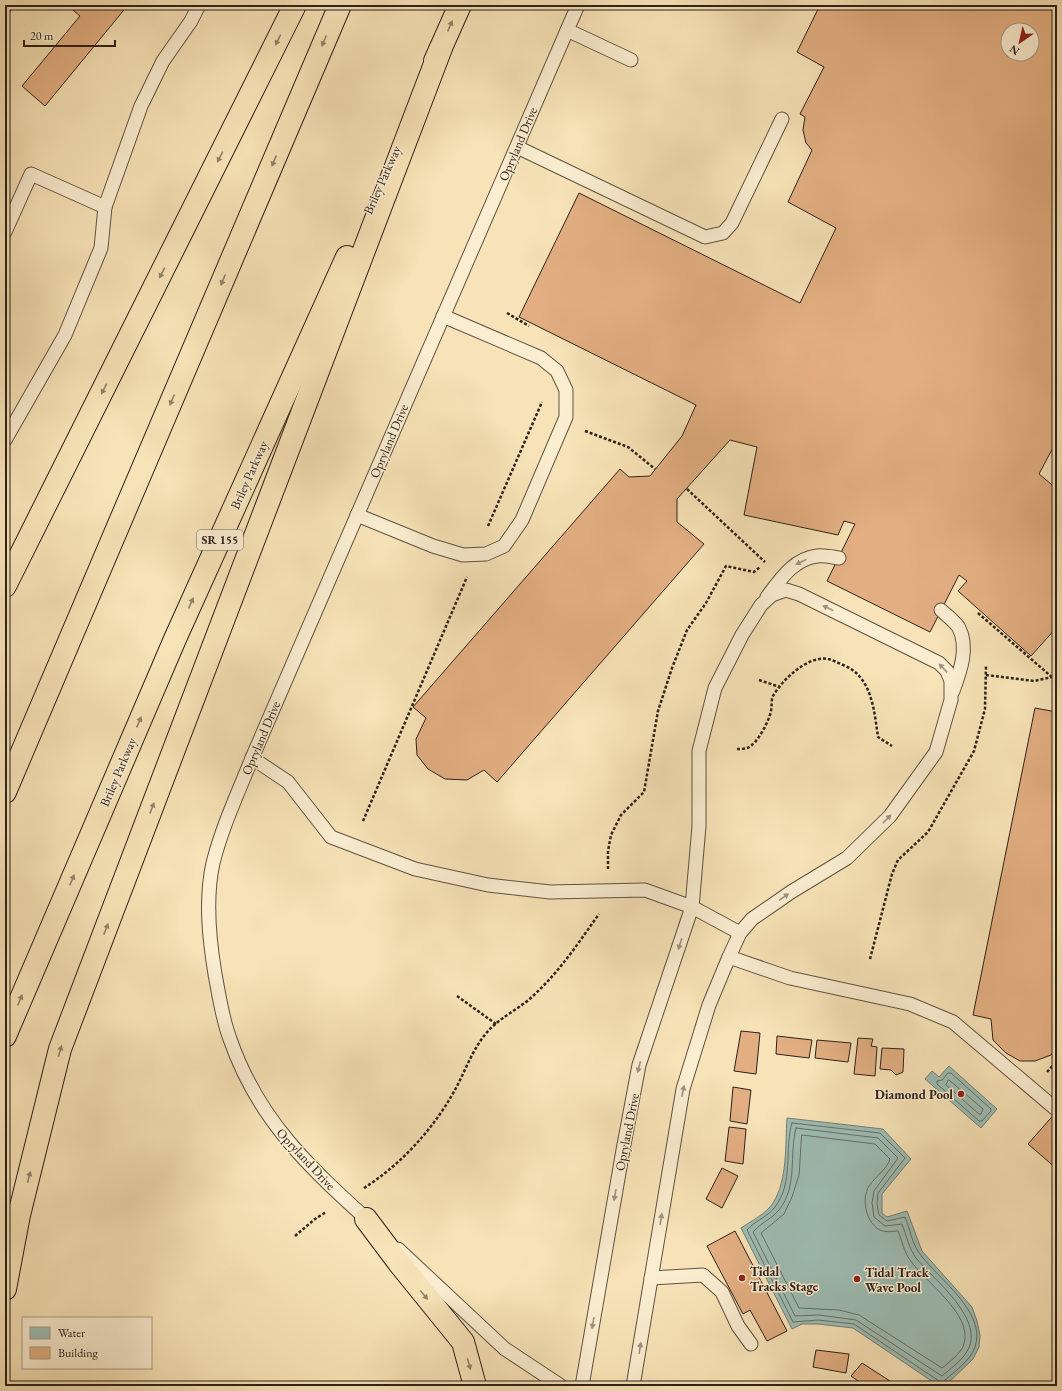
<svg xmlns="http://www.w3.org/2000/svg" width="1062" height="1391" font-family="'EB Garamond',serif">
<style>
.water{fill:#9ebdb4;stroke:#717f77}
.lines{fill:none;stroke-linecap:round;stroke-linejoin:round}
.shore{stroke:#666f68;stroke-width:1}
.building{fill:#e3af82;stroke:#2d211c;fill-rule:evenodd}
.service-casing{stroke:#605243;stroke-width:15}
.motorway-casing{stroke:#2d211c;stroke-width:24}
.path{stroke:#2d211c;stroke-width:2.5;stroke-dasharray:3 2;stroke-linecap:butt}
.service{stroke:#faedd0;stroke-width:13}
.motorway{stroke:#f7e3b7;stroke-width:22}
.oneway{fill:#92826a}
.oneway2{fill:#9e917f}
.poi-dot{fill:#8f2418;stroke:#faedd0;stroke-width:1.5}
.labels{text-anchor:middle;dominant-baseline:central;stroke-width:3;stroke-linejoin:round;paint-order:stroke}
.shield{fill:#faedd0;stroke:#6a5e52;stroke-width:1}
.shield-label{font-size:12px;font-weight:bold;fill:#2d211c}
.street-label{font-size:13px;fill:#2d211c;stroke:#faedd0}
.poi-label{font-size:13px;font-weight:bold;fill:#2d211c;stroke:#faedd0;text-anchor:start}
</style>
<rect width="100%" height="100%" fill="#f7e3b7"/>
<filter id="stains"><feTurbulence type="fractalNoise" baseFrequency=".005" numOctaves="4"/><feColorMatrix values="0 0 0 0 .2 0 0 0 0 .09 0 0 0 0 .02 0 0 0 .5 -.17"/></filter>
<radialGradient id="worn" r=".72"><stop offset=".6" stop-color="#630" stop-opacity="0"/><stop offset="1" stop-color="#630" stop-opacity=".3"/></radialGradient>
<g class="water">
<polygon points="949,1066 997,1109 981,1128 925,1079 932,1071 939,1077"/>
<path d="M787,1118l96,11 28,30 -29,35v19l5,4 20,-6 15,40 50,56 5,14 3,14 -1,12 -6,12 -28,27h-6l-86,-58 -35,-4h-16l-10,5 -51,-101c10,-7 25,-14 32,-25 15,-24 12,-58 14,-85z"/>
</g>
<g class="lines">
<g class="shore">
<polygon points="948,1073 951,1073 991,1109 991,1111 982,1121 979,1121 937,1084 937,1081 942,1080"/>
<polygon points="949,1080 983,1109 981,1114 979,1114 946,1085"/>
<path d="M792,1123l88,10 25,25 -27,35 -1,11 2,11 8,6 18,-4c5,12 7,27 15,37 18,25 67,58 55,93 -5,15 -22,25 -33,36l-88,-59 -36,-4 -25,2 -46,-92c7,-9 21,-13 28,-23 19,-25 9,-57 17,-84z"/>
<path d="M796,1128l82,10 20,20 -24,33 -2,12 2,14 11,9 17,-2c4,10 7,25 14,34 18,22 72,63 50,95 -5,8 -16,16 -24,23l-86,-56 -37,-5 -24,1 -42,-84c7,-9 19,-13 26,-22 19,-24 10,-55 17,-82z"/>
<path d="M802,1135l73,9 15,15c-2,9 -15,18 -21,27 -8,13 -3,37 11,44 6,3 13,1 18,1 4,9 6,21 12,29 15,22 63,54 54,84 -3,10 -15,18 -22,24l-83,-53 -20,-5 -40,-2 -38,-75 23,-19 8,-17 7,-22z"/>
</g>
</g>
<g class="building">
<polygon points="5,5 15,5 5,18"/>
<polygon points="67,5 128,5 45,106 22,86 80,16"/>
<path d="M820,5h237v435l-18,34 18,15v138l-26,29 -73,-65 9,-10 -8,-6 -29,57 -103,-51 28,-57 -11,-3 -6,14 -94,-20 13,-68 -27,-7 -53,59v23l27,22 -207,238 -13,-12 -17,10 -22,-1 -17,-10 -11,-14 -1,-16 10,-21 -13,-11 207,-238 9,8 21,-1 32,-40 14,-31 -177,-88 60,-124 221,110 36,-75 -48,-26 24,-52 -6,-7 -3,-13 2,-13 -5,-3 24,-47 -27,-15zM1008,30h24v24h-24z"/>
<polygon points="1035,708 1057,712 1057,1047 1051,1055 1035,1061 1020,1061 1006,1053 993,1040 991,1019 973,1015"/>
<polygon points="741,1031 760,1033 756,1074 734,1071"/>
<polygon points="777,1036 812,1040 809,1058 776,1054"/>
<polygon points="858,1038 873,1039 871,1046 877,1047 875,1076 854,1074"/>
<polygon points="817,1040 851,1043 848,1062 815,1058"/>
<polygon points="882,1048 904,1049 903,1072 896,1075 891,1070 880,1069"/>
<polygon points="733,1087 751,1090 747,1124 730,1121"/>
<polygon points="1057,1111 1057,1169 1028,1144"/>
<polygon points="729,1127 746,1129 743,1164 725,1161"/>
<polygon points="722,1168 738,1176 722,1208 706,1199"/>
<polygon points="735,1231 787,1331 767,1341 750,1310 743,1314 707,1246"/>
<polygon points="816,1350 849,1354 846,1373 813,1367"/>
<polygon points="862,1363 890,1381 886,1386 865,1386 851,1376"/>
</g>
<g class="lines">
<defs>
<g id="service">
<polyline points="567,30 631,60"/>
<polyline points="517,147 705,237 723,233 732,223 782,119"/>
<polyline points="5,232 31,174 105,207"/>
<polyline points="5,440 65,335 101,248 105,207 141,106 163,61 191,21 199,5"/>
<polyline points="357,515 433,546 463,555 486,554 504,546 522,520 566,417 566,390 557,371 541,358 443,316"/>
<path d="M767,597c13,-17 26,-38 50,-41 6,-1 15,1 22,2"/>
<path d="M941,610c5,5 15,12 18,18 10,20 1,44 -6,63"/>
<polyline points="252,758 288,782 331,837 415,869 488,885 550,892 645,890 692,907 740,933"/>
<polyline points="729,957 790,978 910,1004 953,1022 1057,1110"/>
<path d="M371,1223c-62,-56 -113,-103 -141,-184 -8,-21 -11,-44 -15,-65 -6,-36 -10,-75 -2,-111 9,-36 25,-70 39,-105l326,-753"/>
<polyline points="398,1249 505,1349 561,1386"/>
<polyline points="651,1278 703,1275 722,1292 738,1326 751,1344"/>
<polyline points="582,1386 623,1150 639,1065 692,907 699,826 699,751 715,688 742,635 761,605 772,595 786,590 799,594 939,663 947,671 951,681 951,700 936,752 890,816 847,858 791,892 752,919 740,933 729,957 709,1005 683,1089 633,1386"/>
</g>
<g id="motorway">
<polyline points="435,61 460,5"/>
<polyline points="5,586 295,5"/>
<polyline points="5,792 340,5"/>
<polyline points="5,1036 175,639 347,257"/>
<polyline points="366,1219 399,1263 463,1342 475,1386"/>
<polyline points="5,1289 19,1215 60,1049 441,48"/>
</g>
</defs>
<use href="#service" class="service-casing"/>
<use href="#motorway" class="motorway-casing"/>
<g class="path">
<polyline points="507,313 529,326"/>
<polyline points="585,431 628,447 655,469"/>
<polyline points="687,489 765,562"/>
<polyline points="488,526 542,402"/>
<polyline points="978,613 1053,678"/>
<polyline points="986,675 1034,681 1057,676"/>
<polyline points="759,680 780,687"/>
<path d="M737,749c3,0 7,0 10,-1 10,-3 22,-27 24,-37 1,-5 0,-11 2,-15 9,-16 35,-41 55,-37 5,1 10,4 15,6 29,11 31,45 35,72l14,9"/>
<polyline points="363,821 467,577"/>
<polyline points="608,869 608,851 611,835 621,815 644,792 658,711 672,668 687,630 706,603 726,566 754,572 760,567"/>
<polyline points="870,959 892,874 898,860 928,832 974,751 985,709 986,666"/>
<polyline points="457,996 496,1024"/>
<polyline points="1047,1072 1057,1061"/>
<path d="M364,1188c38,-24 71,-61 92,-100 10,-19 18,-42 33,-58 13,-14 32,-22 45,-35 26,-24 45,-53 65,-81"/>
<polyline points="295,1236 315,1219 326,1212"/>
</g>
<use href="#service" class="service"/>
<use href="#motorway" class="motorway"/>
</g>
<defs><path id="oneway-solid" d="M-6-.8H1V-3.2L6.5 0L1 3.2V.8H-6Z"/></defs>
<g class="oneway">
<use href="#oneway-solid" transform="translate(450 26) rotate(-67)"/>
<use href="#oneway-solid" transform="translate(278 40) rotate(116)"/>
<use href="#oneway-solid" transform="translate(324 41) rotate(113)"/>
<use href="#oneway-solid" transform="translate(220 157) rotate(117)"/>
<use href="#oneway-solid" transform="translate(274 161) rotate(113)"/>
<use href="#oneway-solid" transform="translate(162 273) rotate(117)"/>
<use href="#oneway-solid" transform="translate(223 280) rotate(113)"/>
<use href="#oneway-solid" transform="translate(104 389) rotate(117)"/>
<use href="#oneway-solid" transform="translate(172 400) rotate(113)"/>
<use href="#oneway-solid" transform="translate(191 603) rotate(-66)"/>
<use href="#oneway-solid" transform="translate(139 722) rotate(-67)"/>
<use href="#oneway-solid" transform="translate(152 808) rotate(-69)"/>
<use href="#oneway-solid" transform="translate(72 880) rotate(-67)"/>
<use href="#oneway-solid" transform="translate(106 929) rotate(-69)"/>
<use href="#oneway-solid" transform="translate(20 1000) rotate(-67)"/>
<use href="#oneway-solid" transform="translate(60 1051) rotate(-74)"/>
<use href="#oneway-solid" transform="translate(29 1177) rotate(-76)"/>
<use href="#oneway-solid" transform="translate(424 1295) rotate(50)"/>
<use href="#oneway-solid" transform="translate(469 1364) rotate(75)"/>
</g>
<g class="oneway2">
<use href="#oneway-solid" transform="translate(801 562) rotate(154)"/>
<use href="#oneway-solid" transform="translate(828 608) rotate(-154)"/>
<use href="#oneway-solid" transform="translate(943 668) rotate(-133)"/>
<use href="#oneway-solid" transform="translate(887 819) rotate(-46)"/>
<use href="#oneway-solid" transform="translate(784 897) rotate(-35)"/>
<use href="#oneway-solid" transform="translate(680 944) rotate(108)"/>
<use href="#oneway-solid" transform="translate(639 1067) rotate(104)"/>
<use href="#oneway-solid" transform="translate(683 1091) rotate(-78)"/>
<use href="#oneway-solid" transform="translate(615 1195) rotate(100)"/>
<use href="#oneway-solid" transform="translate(661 1219) rotate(-81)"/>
<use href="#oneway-solid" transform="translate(593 1323) rotate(100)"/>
<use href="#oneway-solid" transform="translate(640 1348) rotate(-81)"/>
</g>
<g class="poi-dot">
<circle cx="961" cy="1094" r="4"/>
<circle cx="742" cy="1278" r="4"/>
<circle cx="857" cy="1279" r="4"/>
</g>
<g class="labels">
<rect class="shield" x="197" y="530" width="46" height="20" rx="3"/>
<g class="shield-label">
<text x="220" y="540">SR 155</text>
</g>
<g class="street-label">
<text transform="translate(518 144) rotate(-67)">Opryland Drive</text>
<text transform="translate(382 180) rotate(-66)">Briley Parkway</text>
<text transform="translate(389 441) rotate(-67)">Opryland Drive</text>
<text transform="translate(249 475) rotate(-66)">Briley Parkway</text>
<text transform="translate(261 738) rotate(-67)">Opryland Drive</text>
<text transform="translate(118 772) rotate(-67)">Briley Parkway</text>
<text transform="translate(627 1132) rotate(-79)">Opryland Drive</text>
<text transform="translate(306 1159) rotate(47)">Opryland Drive</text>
</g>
<g class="poi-label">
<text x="953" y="1094" text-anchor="end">Diamond Pool</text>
<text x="750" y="1271">Tidal<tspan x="750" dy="15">Tracks Stage</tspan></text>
<text x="865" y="1272">Tidal Track<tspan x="865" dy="15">Wave Pool</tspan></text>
</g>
</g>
<rect width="1062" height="1391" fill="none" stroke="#f7e3b7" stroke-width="20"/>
<rect x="6" y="6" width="1050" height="1379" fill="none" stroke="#2d211c" stroke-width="2"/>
<rect x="10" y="10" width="1042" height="1371" fill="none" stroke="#2d211c"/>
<rect x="22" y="1317" width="130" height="52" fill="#faedd0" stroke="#a89b88"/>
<rect x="30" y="1327" width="20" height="12" fill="#9ebdb4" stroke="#a89b88"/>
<text x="58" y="1337" font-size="12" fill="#2d211c">Water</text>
<rect x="30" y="1347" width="20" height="12" fill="#e3af82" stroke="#a89b88"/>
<text x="58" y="1357" font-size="12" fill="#2d211c">Building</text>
<g transform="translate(1020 42) rotate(214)"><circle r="19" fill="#faedd0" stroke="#a89b88"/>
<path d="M0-3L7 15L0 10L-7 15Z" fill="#8f2418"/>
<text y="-6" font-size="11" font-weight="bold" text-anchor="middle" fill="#2d211c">N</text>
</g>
<path d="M24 40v6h91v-6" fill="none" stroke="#2d211c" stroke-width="2"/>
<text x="30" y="40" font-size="12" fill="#2d211c" stroke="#faedd0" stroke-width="3" paint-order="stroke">20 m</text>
<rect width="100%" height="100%" filter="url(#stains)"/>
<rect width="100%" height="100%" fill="url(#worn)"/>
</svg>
